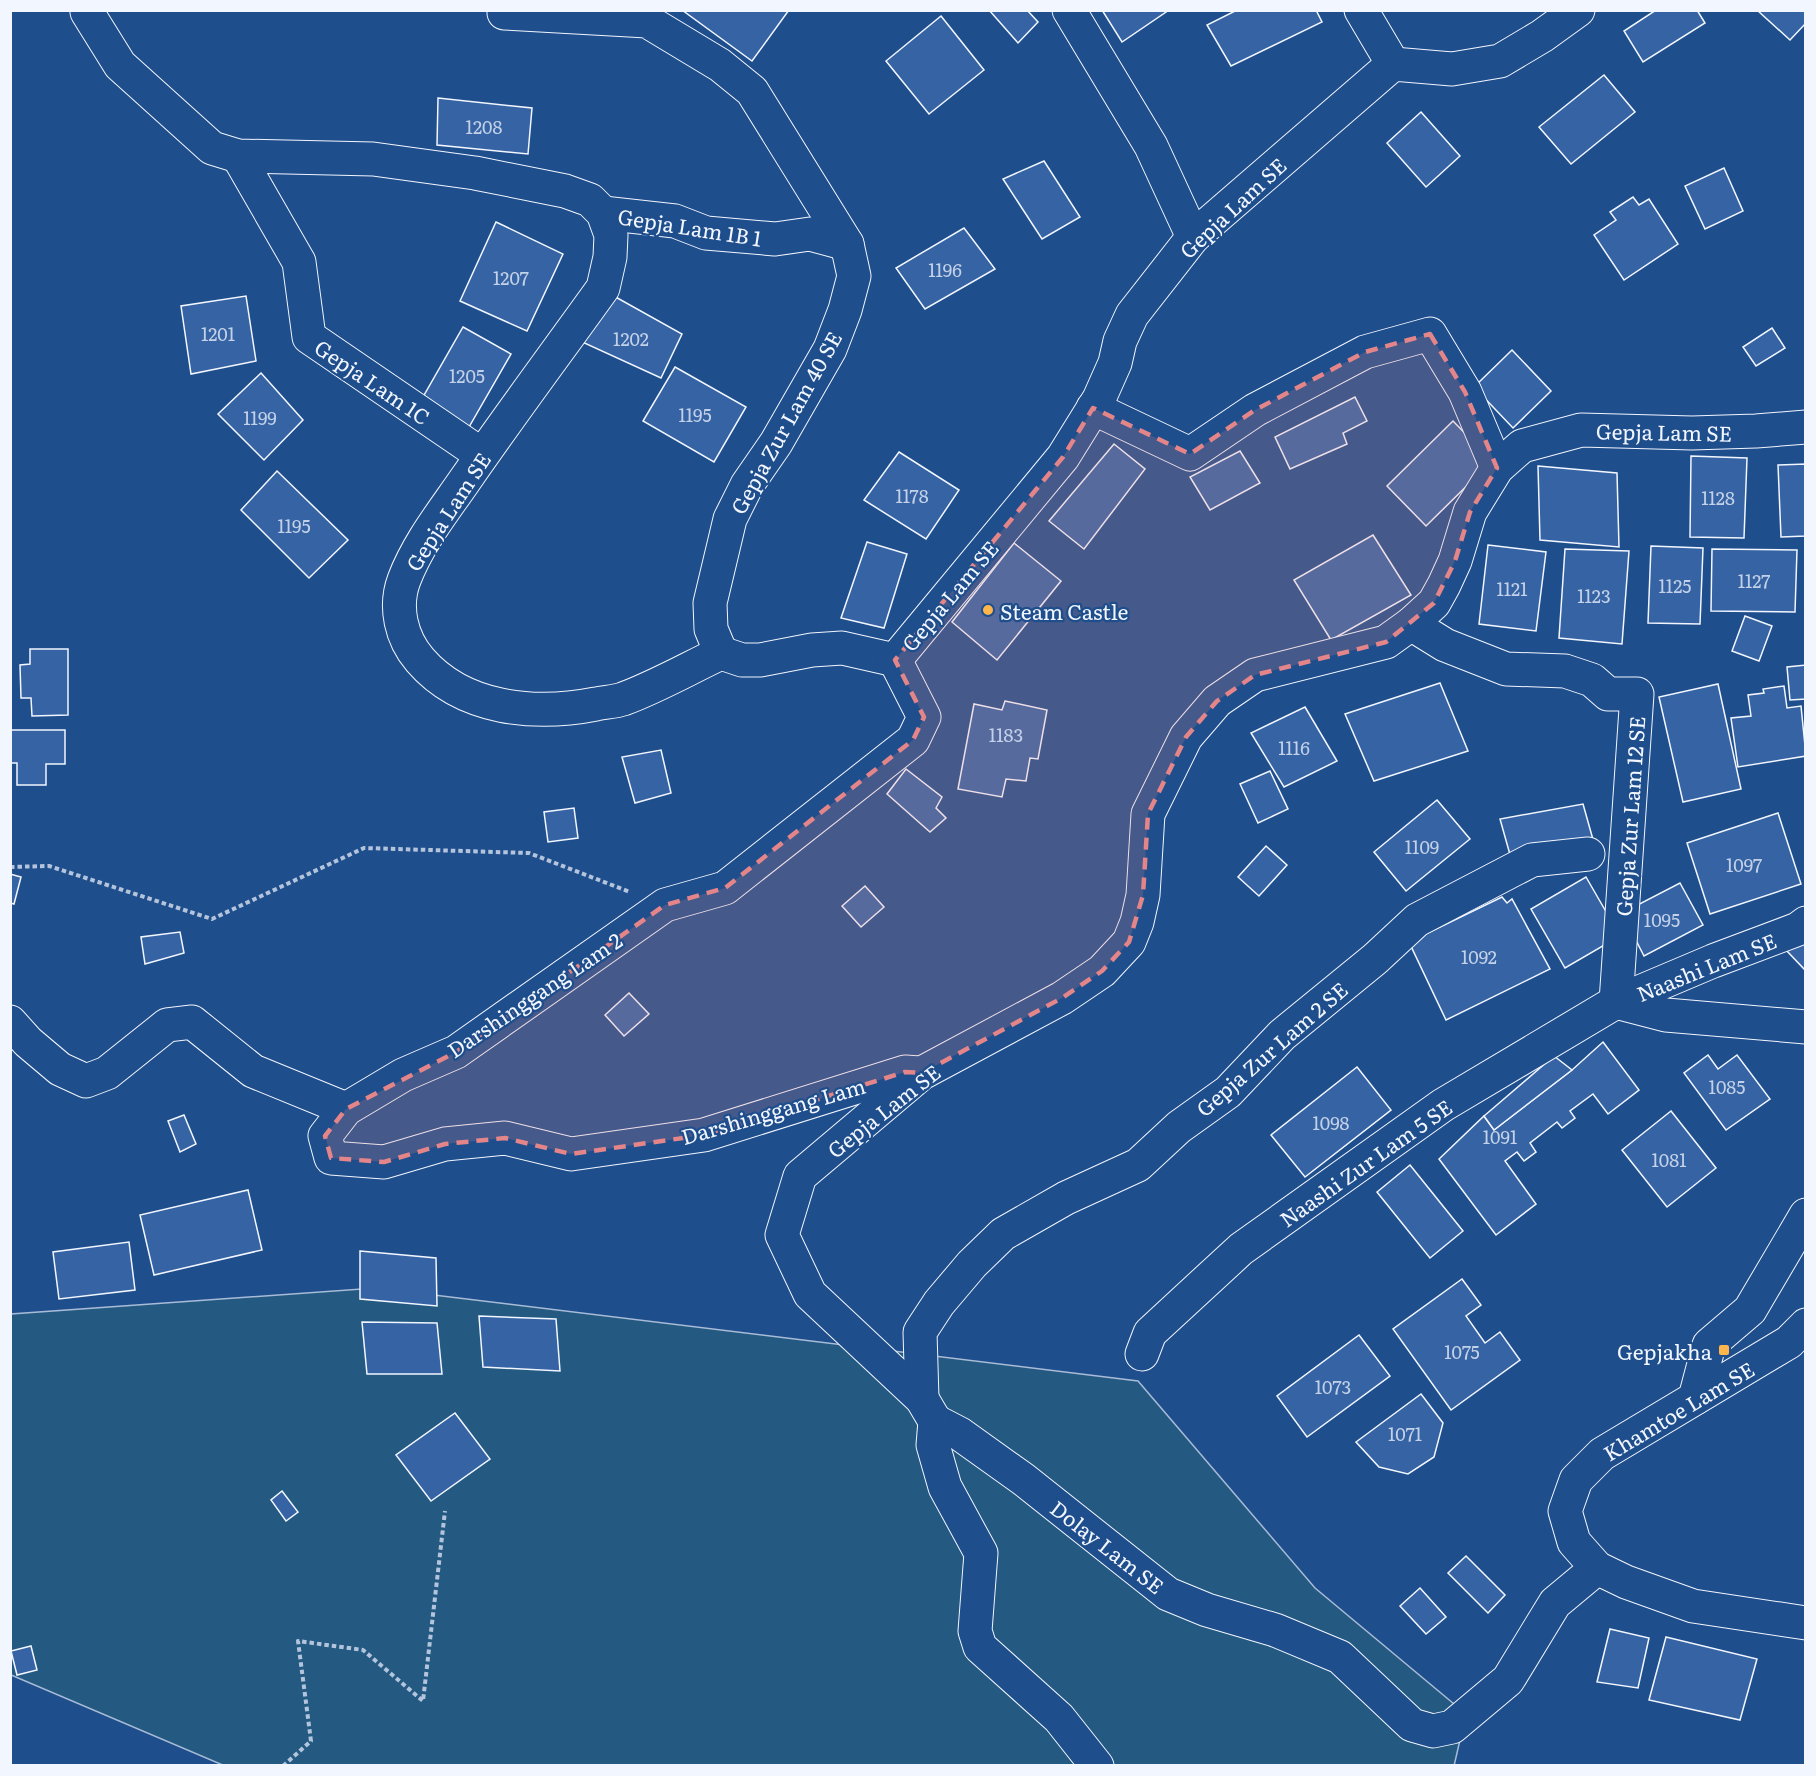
<svg xmlns="http://www.w3.org/2000/svg" width="1816" height="1776" font-family="Literata,serif">
<style>
.green{fill:#245a82;stroke:#a8bbd7;stroke-width:1.5}
.building{fill:#3563a3;stroke:#f2f6ff;stroke-width:1.5}
.lines{fill:none;stroke-linecap:round;stroke-linejoin:round}
.minor-casing{stroke:#f2f6ff;stroke-width:35}
.major-casing{stroke:#f2f6ff;stroke-width:35}
.path{stroke:#b3c4dc;stroke-width:4;stroke-dasharray:4.5 3;stroke-linecap:butt}
.minor{stroke:#1f4e8c;stroke-width:33}
.major{stroke:#1f4e8c;stroke-width:33}
.marked{fill:#e38589;fill-opacity:0.2;stroke:#e38589;stroke-width:4.5;stroke-dasharray:12 8;stroke-linejoin:round}
.poi-dot{fill:#ffb74d;stroke:#1f4e8c;stroke-width:2}
.labels{text-anchor:middle;dominant-baseline:central;stroke-width:4.5;stroke-linejoin:round;paint-order:stroke}
.number-label{font-size:18px;fill:#c3d1e8}
.street-label{font-size:21px;fill:#f2f6ff;stroke:#1f4e8c}
.poi-label{font-size:21px;fill:#f2f6ff;stroke:#1f4e8c;text-anchor:start}
</style>
<rect width="100%" height="100%" fill="#1f4e8c"/>
<polygon class="green" points="376,1288 1138,1381 1315,1588 1466,1714 1454,1766 225,1766 11,1675 11,1314"/>
<g class="building">
<polygon points="682,10 789,10 752,61"/>
<polygon points="989,10 1027,10 1038,22 1018,43"/>
<polygon points="1102,10 1169,10 1122,42"/>
<polygon points="1237,10 1316,10 1322,22 1231,66 1207,25"/>
<polygon points="1656,10 1697,10 1705,23 1643,62 1624,31"/>
<polygon points="1757,10 1806,10 1806,23 1790,40"/>
<polygon points="941,16 984,70 929,114 886,61"/>
<polygon points="1604,75 1635,112 1571,164 1539,127"/>
<polygon points="438,98 532,108 528,154 437,145"/>
<polygon points="1421,112 1460,156 1426,187 1387,143"/>
<polygon points="1044,161 1080,217 1042,239 1003,179"/>
<polygon points="1724,168 1743,211 1705,229 1685,186"/>
<polygon points="1633,197 1639,205 1649,199 1678,244 1624,280 1594,235 1616,220 1610,212"/>
<polygon points="496,222 563,254 527,331 460,301"/>
<polygon points="964,228 995,269 925,309 896,268"/>
<polygon points="612,295 682,334 661,378 580,341"/>
<polygon points="246,296 256,361 191,374 181,306"/>
<polygon points="463,327 511,354 469,427 423,397"/>
<polygon points="1772,328 1785,348 1756,366 1743,347"/>
<polygon points="1512,350 1551,391 1513,428 1474,387"/>
<polygon points="675,367 746,407 714,462 643,421"/>
<polygon points="261,373 303,420 264,460 218,414"/>
<polygon points="1355,397 1367,421 1343,433 1347,444 1290,469 1275,437"/>
<polygon points="1453,421 1492,461 1426,526 1387,486"/>
<polygon points="1114,444 1145,469 1084,549 1049,521"/>
<polygon points="1240,451 1260,483 1210,510 1190,477"/>
<polygon points="899,452 959,490 926,539 864,500"/>
<polygon points="1691,456 1747,458 1744,538 1690,537"/>
<polygon points="1806,464 1806,536 1781,537 1778,465"/>
<polygon points="1538,466 1617,473 1619,547 1540,540"/>
<polygon points="277,471 348,540 309,578 241,510"/>
<polygon points="1373,535 1411,595 1331,640 1294,580"/>
<polygon points="867,542 907,554 884,628 841,618"/>
<polygon points="1014,543 1061,581 997,660 952,622"/>
<polygon points="1488,545 1546,552 1536,631 1479,624"/>
<polygon points="1651,546 1703,548 1700,624 1648,623"/>
<polygon points="1565,549 1629,551 1622,644 1559,638"/>
<polygon points="1712,549 1797,550 1795,612 1711,611"/>
<polygon points="1745,616 1772,626 1759,661 1732,651"/>
<polygon points="30,649 68,649 68,715 32,716 31,698 21,698 20,665 30,664"/>
<polygon points="1806,665 1806,699 1790,700 1787,667"/>
<polygon points="1440,683 1468,751 1374,781 1345,714"/>
<polygon points="1718,684 1741,789 1683,802 1659,697"/>
<polygon points="1784,686 1787,708 1801,706 1806,756 1738,767 1731,718 1751,716 1748,695 1764,693 1763,689"/>
<polygon points="1005,701 1047,710 1038,759 1030,758 1026,781 1006,779 1002,797 958,789 974,704 1002,710"/>
<polygon points="1305,707 1337,761 1284,787 1251,733"/>
<polygon points="10,730 65,730 65,764 46,764 46,785 17,785 17,763 10,763"/>
<polygon points="661,750 671,793 635,803 622,757"/>
<polygon points="906,769 942,797 936,808 946,818 930,832 887,794"/>
<polygon points="1270,771 1288,809 1258,823 1240,784"/>
<polygon points="1437,800 1470,839 1406,891 1374,852"/>
<polygon points="1583,804 1599,861 1516,876 1500,819"/>
<polygon points="574,808 578,838 548,842 544,812"/>
<polygon points="1778,813 1801,884 1710,914 1687,843"/>
<polygon points="1266,846 1287,865 1259,896 1238,877"/>
<polygon points="10,874 21,877 14,904 10,903"/>
<polygon points="1586,877 1620,936 1565,968 1531,909"/>
<polygon points="1680,883 1703,925 1644,956 1622,913"/>
<polygon points="865,886 884,907 861,927 842,906"/>
<polygon points="1502,897 1507,903 1512,899 1550,969 1446,1020 1409,942"/>
<polygon points="180,932 184,953 145,964 141,937"/>
<polygon points="1806,932 1806,971 1786,950"/>
<polygon points="629,993 649,1014 624,1036 605,1015"/>
<polygon points="1603,1042 1639,1090 1608,1114 1593,1094 1570,1111 1575,1118 1562,1128 1557,1122 1530,1143 1536,1152 1524,1161 1517,1152 1505,1161 1536,1204 1496,1235 1439,1159 1484,1116 1494,1130 1572,1070"/>
<polygon points="1708,1055 1718,1069 1737,1055 1770,1099 1726,1130 1684,1073"/>
<polygon points="1554,1056 1572,1070 1494,1130 1484,1116"/>
<polygon points="1357,1067 1391,1110 1305,1177 1271,1135"/>
<polygon points="1671,1111 1716,1168 1667,1207 1622,1150"/>
<polygon points="184,1115 196,1144 180,1152 168,1121"/>
<polygon points="1410,1165 1463,1231 1430,1258 1377,1192"/>
<polygon points="248,1190 262,1250 154,1275 140,1215"/>
<polygon points="129,1242 135,1290 59,1299 53,1252"/>
<polygon points="360,1251 436,1258 437,1306 360,1299"/>
<polygon points="1462,1279 1481,1305 1466,1316 1485,1343 1500,1332 1520,1360 1451,1410 1393,1329"/>
<polygon points="479,1316 556,1319 560,1371 483,1367"/>
<polygon points="362,1322 437,1323 442,1374 367,1374"/>
<polygon points="1359,1335 1390,1376 1307,1437 1277,1396"/>
<polygon points="1421,1394 1443,1423 1434,1457 1408,1474 1379,1467 1356,1442"/>
<polygon points="455,1413 490,1459 431,1501 396,1455"/>
<polygon points="282,1491 298,1512 286,1521 271,1500"/>
<polygon points="1466,1556 1505,1595 1488,1613 1448,1573"/>
<polygon points="1420,1588 1446,1617 1426,1634 1400,1606"/>
<polygon points="1610,1629 1649,1638 1638,1688 1597,1682"/>
<polygon points="1666,1637 1757,1659 1740,1720 1649,1700"/>
<polygon points="31,1646 37,1670 17,1675 11,1651"/>
</g>
<g class="lines">
<defs>
<g id="minor">
<polyline points="1069,10 1151,146 1193,237"/>
<polyline points="1361,10 1393,64"/>
<path d="M87,12l33,53 92,83 26,8 135,3 102,14 90,18 25,9 13,13 8,22 -1,22 -7,31c-46,64 -93,127 -138,192 -22,32 -47,63 -61,100 -10,27 -3,58 16,80 43,50 115,56 176,44 9,-2 18,-2 27,-5 33,-12 66,-31 98,-46l21,7h18l52,-10 30,-2 53,12"/>
<polyline points="504,13 647,21 720,65 752,91 847,244 854,276 845,310 830,349 776,443 747,485 730,519 710,603 711,629 721,653"/>
<polyline points="238,156 299,262 309,337 482,455"/>
<polyline points="603,213 675,221 706,233 775,239 810,234 847,244"/>
<polyline points="1093,408 1190,454 1255,410 1365,352 1430,334 1465,392 1497,468"/>
<polyline points="1411,624 1445,645 1506,669 1565,671 1592,680 1608,694 1637,694 1616,1002"/>
<polyline points="895,660 924,717 913,740 725,888 665,905 456,1052 403,1075 346,1109 325,1136 331,1158 384,1162 445,1144 505,1138 571,1154 704,1135 905,1072 920,1073"/>
<polyline points="895,660 1063,457 1099,399 1115,363 1120,341 1132,315 1193,237 1393,64 1452,69 1500,61 1542,36 1578,10"/>
<polyline points="1616,1002 1666,1015 1806,1027"/>
<polyline points="10,1022 28,1042 60,1069 86,1081 107,1073 167,1025 192,1022 253,1071 346,1109"/>
<polyline points="1142,1354 1150,1333 1241,1249 1443,1105 1616,1002 1713,961 1798,929 1806,923"/>
<polyline points="1695,1398 1709,1345 1750,1310 1806,1215"/>
<polyline points="922,1399 920,1332 939,1303 972,1264 1003,1234 1066,1198 1138,1165 1179,1127 1228,1092 1282,1035 1375,959 1417,920 1532,860 1588,854"/>
<polyline points="935,1421 922,1399 810,1294 782,1235 800,1176 922,1073 1062,998 1102,971 1129,942 1137,922 1143,895 1148,814 1186,737 1217,701 1255,675 1386,642 1411,624 1434,603 1444,585 1455,561 1470,512 1497,468 1522,446 1581,430 1692,433 1756,431 1806,427"/>
<polyline points="935,1421 960,1434 1023,1479 1168,1594 1207,1610 1275,1630 1340,1657 1412,1725 1433,1731 1452,1727 1508,1680 1555,1603 1597,1568"/>
<polyline points="935,1421 933,1445 945,1487 981,1553 975,1631 980,1647 1059,1718 1097,1766"/>
</g>
<polyline id="major" points="1806,1325 1789,1342 1602,1454 1576,1480 1565,1511 1574,1542 1597,1568 1626,1582 1693,1606 1806,1623"/>
</defs>
<use href="#minor" class="minor-casing"/>
<use href="#major" class="major-casing"/>
<g class="path">
<polyline points="10,867 49,866 212,919 364,848 529,853 630,892"/>
<polyline points="283,1766 311,1741 298,1641 363,1650 423,1701 445,1511"/>
</g>
<use href="#minor" class="minor"/>
<use href="#major" class="major"/>
</g>
<path class="marked" d="M1430,334l35,58 32,76 -27,44 -15,49 -21,42 -48,39 -131,33 -38,26 -31,36 -38,77 -5,81 -14,47 -27,29 -40,27 -140,75 -17,-1 -201,63 -133,19 -66,-16 -60,6 -61,18 -53,-4 -6,-22 21,-27 110,-57 209,-147 60,-17 188,-148 11,-23 -29,-57 168,-203 30,-49 97,46 65,-44 110,-58z"/>
<g class="poi-dot">
<circle cx="988" cy="610" r="6"/>
<rect x="1718" y="1344" width="12" height="12" rx="3"/>
</g>
<g class="labels">
<g class="number-label">
<text x="484" y="126">1208</text>
<text x="945" y="269">1196</text>
<text x="511" y="277">1207</text>
<text x="218" y="333">1201</text>
<text x="631" y="338">1202</text>
<text x="467" y="375">1205</text>
<text x="695" y="414">1195</text>
<text x="260" y="417">1199</text>
<text x="912" y="495">1178</text>
<text x="1718" y="497">1128</text>
<text x="294" y="525">1195</text>
<text x="1754" y="580">1127</text>
<text x="1675" y="585">1125</text>
<text x="1512" y="588">1121</text>
<text x="1594" y="595">1123</text>
<text x="1006" y="734">1183</text>
<text x="1294" y="747">1116</text>
<text x="1422" y="846">1109</text>
<text x="1744" y="864">1097</text>
<text x="1662" y="919">1095</text>
<text x="1479" y="956">1092</text>
<text x="1727" y="1086">1085</text>
<text x="1331" y="1122">1098</text>
<text x="1500" y="1136">1091</text>
<text x="1669" y="1159">1081</text>
<text x="1462" y="1351">1075</text>
<text x="1333" y="1386">1073</text>
<text x="1405" y="1433">1071</text>
</g>
<g class="street-label">
<text transform="translate(1232 207) rotate(-43)">Gepja Lam SE</text>
<text transform="translate(690 226) rotate(9)">Gepja Lam 1B 1</text>
<text transform="translate(373 381) rotate(34)">Gepja Lam 1C</text>
<text transform="translate(785 422) rotate(-61)">Gepja Zur Lam 40 SE</text>
<text transform="translate(1664 431) rotate(1)">Gepja Lam SE</text>
<text transform="translate(447 511) rotate(-57)">Gepja Lam SE</text>
<text transform="translate(949 595) rotate(-50)">Gepja Lam SE</text>
<text transform="translate(1629 816) rotate(-86)">Gepja Zur Lam 12 SE</text>
<text transform="translate(1706 966) rotate(-22)">Naashi Lam SE</text>
<text transform="translate(534 994) rotate(-34)">Darshinggang Lam 2</text>
<text transform="translate(1271 1048) rotate(-41)">Gepja Zur Lam 2 SE</text>
<text transform="translate(773 1110) rotate(-16)">Darshinggang Lam</text>
<text transform="translate(883 1110) rotate(-38)">Gepja Lam SE</text>
<text transform="translate(1365 1162) rotate(-35)">Naashi Zur Lam 5 SE</text>
<text transform="translate(1678 1410) rotate(-31)">Khamtoe Lam SE</text>
<text transform="translate(1108 1546) rotate(38)">Dolay Lam SE</text>
</g>
<g class="poi-label">
<text x="1000" y="610">Steam Castle</text>
<text x="1712" y="1350" text-anchor="end">Gepjakha</text>
</g>
</g>
<rect width="1816" height="1776" fill="none" stroke="#f2f6ff" stroke-width="24"/>
</svg>
